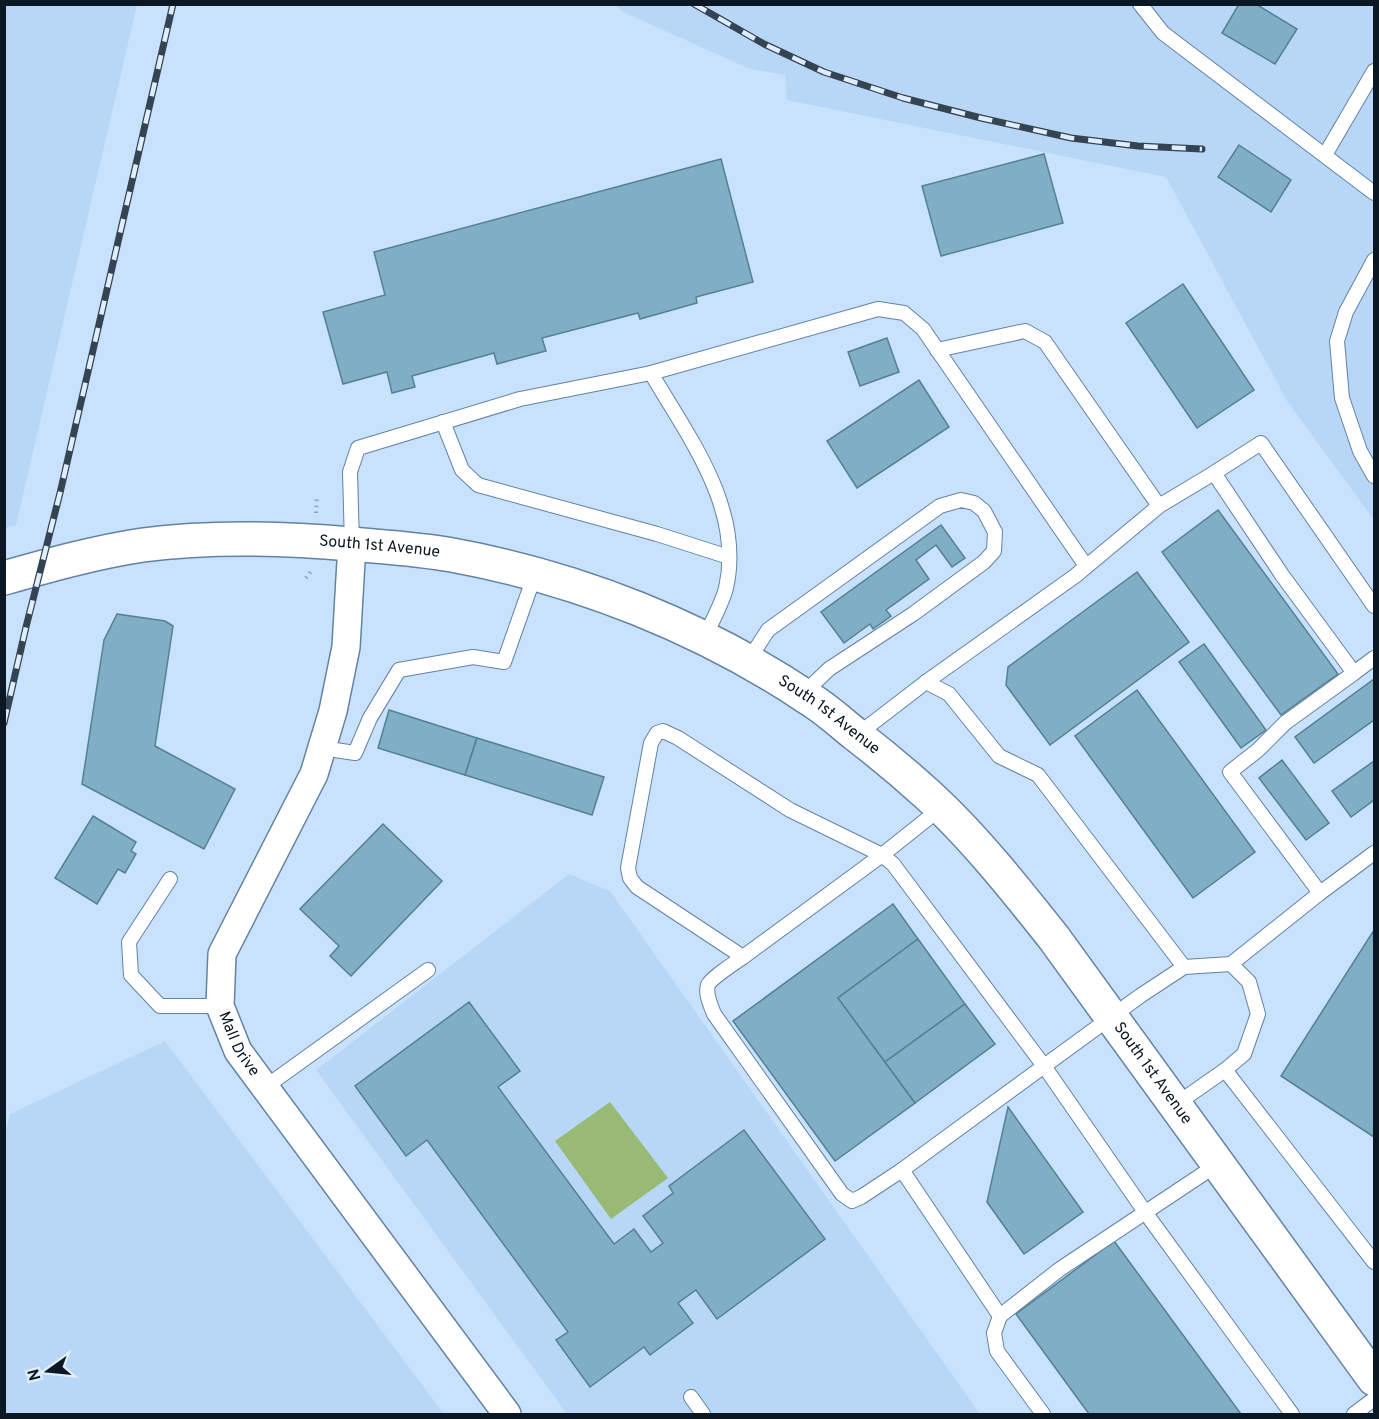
<svg xmlns="http://www.w3.org/2000/svg" width="1379" height="1419" font-family="Overpass,sans-serif">
<style>
.built{fill:#b8d7f7}
.green{fill:#99ba75}
.building{fill:#80aec4;stroke:#538095;stroke-width:1.5}
.lines{fill:none;stroke-linecap:round;stroke-linejoin:round}
.lane-casing{stroke:#6482a1;stroke-width:16}
.street-casing{stroke:#6482a1;stroke-width:30}
.secondary-casing{stroke:#6482a1;stroke-width:36}
.path{stroke:#8da3b9;stroke-width:4;stroke-dasharray:1.5 4.5;stroke-linecap:butt}
.lane{stroke:#fff;stroke-width:14}
.street{stroke:#fff;stroke-width:27}
.secondary{stroke:#fff;stroke-width:33}
.rail-casing{stroke:#354453;stroke-width:7}
.rail{stroke:#e0eefc;stroke-width:4.5;stroke-dasharray:14;stroke-linecap:butt}
.labels{text-anchor:middle;dominant-baseline:central;stroke-width:4.5;stroke-linejoin:round;paint-order:stroke}
.street-label{font-size:16px;fill:#0b1722;stroke:#e0eefc}
</style>
<rect width="100%" height="100%" fill="#c8e2fd"/>
<g class="built">
<polygon points="5,4 137,5 16,525 5,528"/>
<polygon points="616,5 1374,5 1374,520 1287,401 1166,177 787,100 785,75 750,69 623,12"/>
<polygon points="569,874 610,891 980,1414 567,1414 316,1070"/>
<polygon points="165,1041 444,1414 5,1414 4,1137 10,1114"/>
</g>
<polygon class="green" points="610,1102 668,1178 611,1219 555,1141"/>
<g class="building">
<polygon points="1239,4 1256,4 1297,29 1275,64 1222,33"/>
<polygon points="1239,145 1291,180 1271,212 1218,177"/>
<polygon points="1044,154 1063,223 941,256 922,186"/>
<polygon points="721,159 753,282 696,297 697,303 640,319 638,313 542,338 546,351 497,364 494,353 412,376 415,387 392,393 387,372 343,384 323,312 385,295 374,252"/>
<polygon points="1183,284 1254,390 1197,428 1126,323"/>
<polygon points="887,338 899,372 860,386 848,352"/>
<polygon points="919,380 949,427 857,488 827,441"/>
<polygon points="1218,510 1338,674 1281,715 1162,552"/>
<polygon points="941,525 965,558 952,567 936,545 916,560 929,579 886,610 891,616 873,629 870,624 844,643 821,612"/>
<polygon points="1137,572 1189,642 1050,745 1006,685 1008,667"/>
<polygon points="117,614 165,621 173,626 155,746 235,789 204,849 82,784 104,640"/>
<polygon points="1204,644 1266,730 1241,748 1179,662"/>
<polygon points="1374,679 1374,720 1314,763 1295,737"/>
<polygon points="1137,690 1255,852 1193,898 1075,736"/>
<polygon points="389,710 477,738 465,775 378,748"/>
<polygon points="477,738 604,777 592,815 465,775"/>
<polygon points="1282,760 1329,823 1306,840 1259,778"/>
<polygon points="1374,761 1374,800 1351,817 1332,791"/>
<polygon points="93,816 136,842 131,851 136,854 125,873 118,869 97,904 55,878"/>
<polygon points="383,824 442,881 351,976 330,956 339,946 300,909"/>
<polygon points="893,904 918,939 838,998 915,1103 835,1161 733,1021"/>
<polygon points="1374,930 1374,1137 1281,1076"/>
<polygon points="918,939 965,1004 885,1062 838,998"/>
<polygon points="469,1002 520,1071 498,1087 614,1244 634,1229 651,1252 663,1243 643,1216 673,1193 669,1186 744,1130 825,1239 717,1319 696,1290 678,1303 693,1323 650,1355 644,1347 590,1387 556,1340 568,1332 427,1140 406,1156 355,1086"/>
<polygon points="965,1004 995,1044 915,1103 885,1062"/>
<polygon points="1008,1107 1083,1212 1024,1254 987,1202"/>
<polygon points="1114,1241 1241,1414 1089,1414 1016,1314"/>
</g>
<g class="lines">
<defs>
<g id="lane">
<polyline points="1140,4 1163,33 1374,193"/>
<polyline points="1325,155 1374,71"/>
<polyline points="1374,260 1346,312 1337,341 1342,398 1360,451 1374,476"/>
<polyline points="937,350 1025,331 1045,342 1159,506"/>
<path d="M651,373c38,65 93,136 75,215 -3,14 -16,37 -22,51"/>
<polyline points="443,422 462,470 478,485 657,534 729,557"/>
<polyline points="1214,473 1261,443 1374,606"/>
<polyline points="352,544 350,472 358,448 520,399 651,373 878,309 904,313 923,329 1086,566"/>
<polyline points="748,661 768,630 940,506 961,500 974,503 984,511 995,532 994,551 984,562 913,614 829,669 803,694"/>
<polyline points="1354,673 1374,658"/>
<polyline points="926,682 949,694 999,756 1038,775 1184,967"/>
<polyline points="857,735 926,682 1075,576 1159,506 1214,473 1282,575 1354,673 1285,723 1258,750 1230,772 1320,893"/>
<polyline points="322,748 355,753 370,718 399,670 473,657 504,662 535,574"/>
<polyline points="941,808 882,855 743,957 637,887 630,878 628,868 651,743 657,733 663,731 678,738 790,810 882,855 893,864 1044,1066 1145,1212 1292,1414"/>
<polyline points="170,879 129,942 131,975 160,1006 220,1006"/>
<path d="M743,957c-8,6 -31,20 -35,28 -3,9 3,21 6,29l128,180 10,7 9,-4 41,-27"/>
<polyline points="1231,964 1320,893 1374,853"/>
<polyline points="1225,1070 1374,1262"/>
<polyline points="264,1088 428,970"/>
<polyline points="1000,1316 902,1170 1140,996 1184,967 1231,964 1249,982 1258,1014 1244,1054 1225,1070 1175,1105"/>
<polyline points="691,1397 703,1414"/>
<polyline points="1043,1414 997,1351 994,1333 1000,1316 1060,1269 1218,1164"/>
<polyline points="1354,1414 1374,1399"/>
</g>
<g id="street">
<path id="s1" d="M352,544l-6,103 -13,64 -19,63 -92,180 -2,52 18,45 269,363"/>
</g>
<g id="secondary">
<path id="s2" d="M4,578c46,-13 92,-26 139,-33 69,-9 139,-7 208,-1 34,3 68,5 101,11 126,23 250,72 356,143 17,10 32,24 47,36 26,20 50,40 73,61 46,42 88,95 126,143l320,441"/>
</g>
</defs>
<use href="#lane" class="lane-casing"/>
<use href="#street" class="street-casing"/>
<use href="#secondary" class="secondary-casing"/>
<g class="path">
<polyline points="316,513 317,496"/>
<polyline points="306,578 311,571"/>
</g>
<use href="#lane" class="lane"/>
<use href="#street" class="street"/>
<use href="#secondary" class="secondary"/>
<defs>
<g id="rail">
<polyline points="694,4 764,44 824,72 903,98 981,118 1071,138 1138,146 1202,149"/>
<polyline points="4,723 26,627 60,493 173,4"/>
</g>
</defs>
<use href="#rail" class="rail-casing"/>
<use href="#rail" class="rail"/>
</g>
<g class="labels">
<g class="street-label">
<text stroke="none"><textPath href="#s2" startOffset="380">South 1st Avenue</textPath></text>
<text stroke="none"><textPath href="#s2" startOffset="866">South 1st Avenue</textPath></text>
<text stroke="none"><textPath href="#s1" startOffset="531">Mall Drive</textPath></text>
<text stroke="none"><textPath href="#s2" startOffset="1352">South 1st Avenue</textPath></text>
</g>
</g>
<rect width="1379" height="1419" fill="none" stroke="#0b1722" stroke-width="12"/>
<g transform="translate(48 1371) rotate(255)" stroke="#e0eefc" stroke-width="4.5" paint-order="stroke">
<path d="M0-4.5L10 22L0 15L-10 22Z" fill="#0b1722"/>
<text y="-9" font-size="16" font-weight="bold" text-anchor="middle" fill="#0b1722">N</text>
</g>
</svg>
